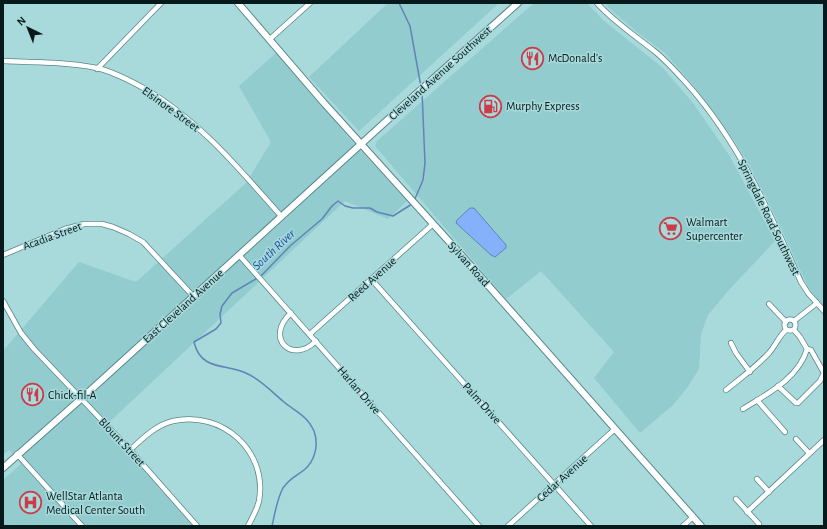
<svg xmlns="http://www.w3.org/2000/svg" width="827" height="529" font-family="'Alegreya Sans',sans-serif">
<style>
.built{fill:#92cccf}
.water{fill:#85b1fa;stroke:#5f84b7}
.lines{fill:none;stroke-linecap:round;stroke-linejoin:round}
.stream{stroke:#5f84b7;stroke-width:1.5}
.street-casing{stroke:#588789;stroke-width:6}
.secondary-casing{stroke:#588789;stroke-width:8}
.street{stroke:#fff;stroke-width:4.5}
.secondary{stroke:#fff;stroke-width:6}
.labels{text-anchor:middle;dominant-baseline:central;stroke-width:3;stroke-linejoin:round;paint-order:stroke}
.poi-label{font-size:12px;fill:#071a1b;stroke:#a8d9db;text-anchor:start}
.street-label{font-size:12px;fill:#071a1b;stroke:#a8d9db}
.water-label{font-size:13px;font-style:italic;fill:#1e50a4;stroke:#a8d9db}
</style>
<rect width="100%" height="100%" fill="#a8d9db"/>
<g class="built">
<polygon points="388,3 499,3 359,131 309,77"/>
<polygon points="534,3 587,3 603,20 663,68 693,103 729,155 775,241 728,291 708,315 701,334 699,369 687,388 673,405 640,433 594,378 614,352 541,271 506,299 375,146 377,141"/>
<polygon points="605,3 824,3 824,307 808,287 782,230 749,164 732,138 693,85 666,54 637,32 609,8"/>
<polygon points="276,53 350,139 407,201 388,219 345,201 104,427 197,526 3,526 3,480 21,464 9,450 3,455 3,351 79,262 136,282 246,183 271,142 239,86"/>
</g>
<polygon class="water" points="470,208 474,208 506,245 506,248 495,257 491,255 456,223 457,220"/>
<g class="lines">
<g class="stream">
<polyline points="399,3 410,26 421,87"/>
<polyline points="414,201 423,180 425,163 422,91"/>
<path d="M272,526c3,-13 5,-27 11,-38 7,-10 12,-11 21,-18 11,-9 15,-25 10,-39 -2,-4 -5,-9 -8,-12 -7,-7 -15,-11 -22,-17 -12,-10 -23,-22 -36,-28 -21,-11 -47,-2 -54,-32l22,-13 5,-6 -1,-9 2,-8 10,-13 29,-17 29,-30 32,-27 10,-13 6,-5 7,5 8,2h17l7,4 16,4 19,-12"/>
</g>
<defs>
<g id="street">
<path d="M597,3c16,18 37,32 56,47 12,9 25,24 36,36 51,58 81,127 112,196l7,11 16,18"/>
<polyline points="270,39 310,3"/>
<path d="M3,61c31,1 63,1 94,7 17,4 34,13 50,22 55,33 92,79 134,126"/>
<polyline points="97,69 161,3"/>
<polyline points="3,255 65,229 84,224 102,224 113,227 129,234 143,242 193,296"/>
<polyline points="239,255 479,526"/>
<polyline points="372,280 591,526"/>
<polyline points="3,301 21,333 34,349 130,450 197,526"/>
<polyline points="769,304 786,322"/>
<path d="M291,313c-27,25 1,52 25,28"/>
<circle cx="790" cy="325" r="5.5"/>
<polyline points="794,321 817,303"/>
<polyline points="310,334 433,224"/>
<polyline points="731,343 736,353 750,372"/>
<polyline points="778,386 796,403 798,403 820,381 824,373 811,350 807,349"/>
<path d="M726,390c15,-12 30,-23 43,-37 7,-8 10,-17 17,-23"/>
<polyline points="757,400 785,432"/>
<path d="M743,409c24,-15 56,-31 64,-60l-7,-12 -6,-7"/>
<polyline points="796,439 809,453"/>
<path d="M130,450c13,-12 26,-25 43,-29 49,-11 95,30 86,80 -2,9 -7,17 -11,25"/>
<polyline points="17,454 82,526"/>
<polyline points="757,479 769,492"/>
<polyline points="736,499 759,524"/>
<polyline points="747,512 824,440"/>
<polyline points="508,526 615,429"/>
<polyline points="683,526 693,517"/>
</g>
<g id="secondary">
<polyline points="238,3 324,103 463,257 701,526"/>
<polyline points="3,468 82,398 405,104 518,3"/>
</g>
</defs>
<use href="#street" class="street-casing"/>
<use href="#secondary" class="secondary-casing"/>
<use href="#street" class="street"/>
<use href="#secondary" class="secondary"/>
</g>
<defs>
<symbol id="restaurant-ring" viewBox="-11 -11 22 22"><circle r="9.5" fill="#a8d9db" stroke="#cb3b48" stroke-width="1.5"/><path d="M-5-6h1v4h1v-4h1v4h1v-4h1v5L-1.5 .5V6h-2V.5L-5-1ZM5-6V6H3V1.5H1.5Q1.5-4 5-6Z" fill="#cb3b48"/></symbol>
<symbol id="fuel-ring" viewBox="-11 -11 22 22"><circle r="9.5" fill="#a8d9db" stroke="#cb3b48" stroke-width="1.5"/><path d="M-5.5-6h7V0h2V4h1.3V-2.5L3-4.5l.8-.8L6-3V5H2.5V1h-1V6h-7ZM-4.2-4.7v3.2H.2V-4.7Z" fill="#cb3b48"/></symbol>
<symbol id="supermarket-ring" viewBox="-11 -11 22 22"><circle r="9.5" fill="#a8d9db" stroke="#cb3b48" stroke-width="1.5"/><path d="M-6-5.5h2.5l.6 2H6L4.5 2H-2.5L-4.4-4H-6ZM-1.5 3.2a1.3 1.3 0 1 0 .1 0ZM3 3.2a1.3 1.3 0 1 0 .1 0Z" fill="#cb3b48"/></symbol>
<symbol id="hospital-ring" viewBox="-11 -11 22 22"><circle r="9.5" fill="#a8d9db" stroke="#cb3b48" stroke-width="1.5"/><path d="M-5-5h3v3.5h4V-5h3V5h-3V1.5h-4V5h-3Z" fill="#cb3b48"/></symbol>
</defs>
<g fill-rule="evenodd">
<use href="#restaurant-ring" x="520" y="46" width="25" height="25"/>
<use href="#fuel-ring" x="478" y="94" width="25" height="25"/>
<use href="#supermarket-ring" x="658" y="216" width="25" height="25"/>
<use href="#restaurant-ring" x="20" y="382" width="25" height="25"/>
<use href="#hospital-ring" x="18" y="490" width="25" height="25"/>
</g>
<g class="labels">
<g class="poi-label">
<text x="548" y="58">McDonald's</text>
<text x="506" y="106">Murphy Express</text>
<text x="686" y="222">Walmart<tspan x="686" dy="14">Supercenter</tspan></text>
<text x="48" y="395">Chick-fil-A</text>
<text x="46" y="496">WellStar Atlanta<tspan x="46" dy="14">Medical Center South</tspan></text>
</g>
<g class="street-label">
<text transform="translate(440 73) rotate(-42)">Cleveland Avenue Southwest</text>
<text transform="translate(171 109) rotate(36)">Elsinore Street</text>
<text transform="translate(769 217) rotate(64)">Springdale Road Southwest</text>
<text transform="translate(52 236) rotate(-20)">Acadia Street</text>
<text transform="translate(469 264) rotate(48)">Sylvan Road</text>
<text transform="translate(372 279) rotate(-42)">Reed Avenue</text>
<text transform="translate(183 306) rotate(-42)">East Cleveland Avenue</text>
<text transform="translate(359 390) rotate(49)">Harlan Drive</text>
<text transform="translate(482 403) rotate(48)">Palm Drive</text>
<text transform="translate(122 442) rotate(47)">Blount Street</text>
<text transform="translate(562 478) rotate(-42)">Cedar Avenue</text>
</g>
<g class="water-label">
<text transform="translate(274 250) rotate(-43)">South River</text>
</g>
</g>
<rect width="827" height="529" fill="none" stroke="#071a1b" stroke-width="8"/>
<g transform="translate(28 28) rotate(317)" stroke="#a8d9db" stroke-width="3" paint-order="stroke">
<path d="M0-3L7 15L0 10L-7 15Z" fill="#071a1b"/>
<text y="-6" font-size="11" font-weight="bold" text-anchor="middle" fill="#071a1b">N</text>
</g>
</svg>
